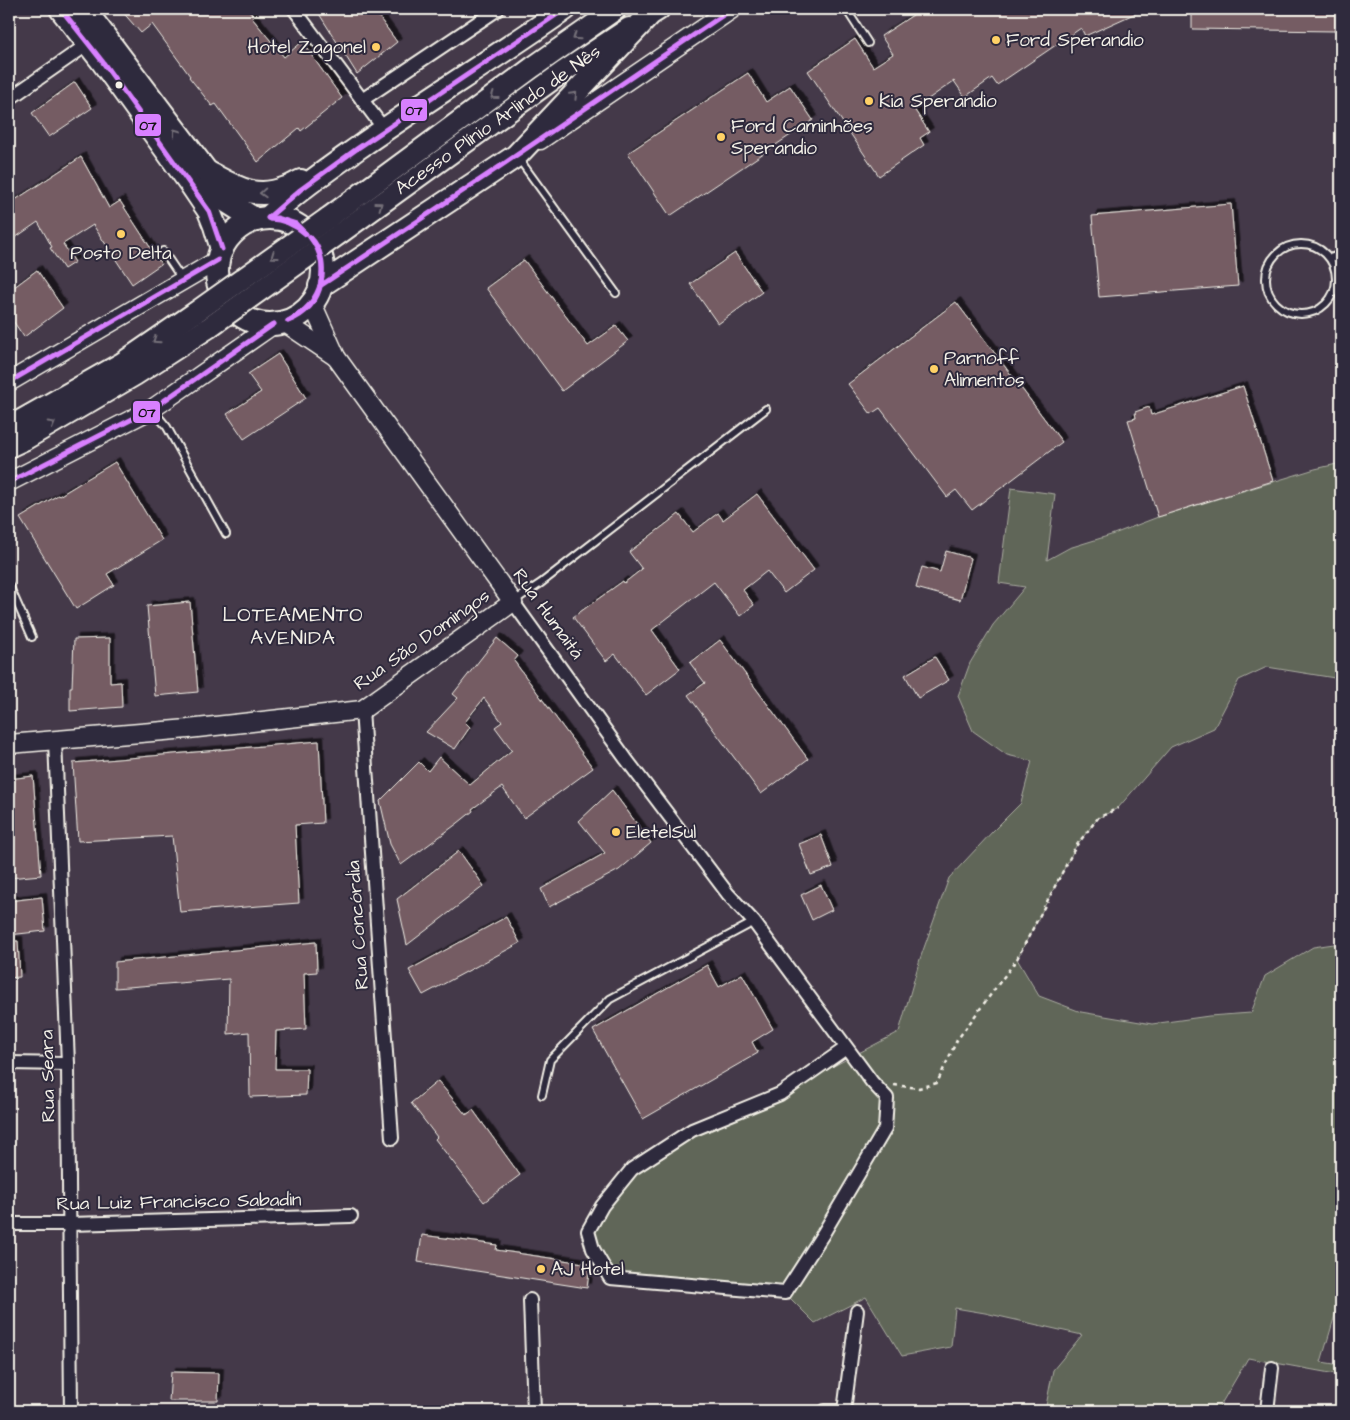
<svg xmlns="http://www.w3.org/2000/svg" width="1350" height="1420" font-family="'Architects Daughter',sans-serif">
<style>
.green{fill:#606659;stroke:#aaaca0}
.building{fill:#745c64;stroke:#f4f1e8;filter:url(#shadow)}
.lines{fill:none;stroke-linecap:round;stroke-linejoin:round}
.lane-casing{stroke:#f4f1e8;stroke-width:10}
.street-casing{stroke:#f4f1e8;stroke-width:16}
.secondary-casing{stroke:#f4f1e8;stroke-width:21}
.primary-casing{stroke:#f4f1e8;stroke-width:24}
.highway-casing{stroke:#f4f1e8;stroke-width:26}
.path{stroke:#f4f1e8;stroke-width:2.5;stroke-dasharray:4 4;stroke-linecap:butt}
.lane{stroke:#2f2a3d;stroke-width:6}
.street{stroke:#2f2a3d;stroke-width:12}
.secondary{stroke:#2f2a3d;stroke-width:18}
.primary{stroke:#2f2a3d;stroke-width:20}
.highway{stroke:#2f2a3d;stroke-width:22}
.primary-bridge-casing{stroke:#f4f1e8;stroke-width:24;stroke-linecap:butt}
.primary-bridge{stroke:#2f2a3d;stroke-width:20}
.bus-1-casing{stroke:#2f2a3d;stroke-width:9}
.bus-1{stroke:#d880ff;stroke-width:5}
.oneway{stroke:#747079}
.poi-dot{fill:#ffd166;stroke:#2f2a3d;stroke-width:2}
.bus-dot{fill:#f4f1e8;stroke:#2f2a3d;stroke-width:2}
.labels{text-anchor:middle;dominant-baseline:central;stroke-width:4;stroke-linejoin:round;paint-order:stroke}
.poi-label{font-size:19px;fill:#f4f1e8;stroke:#2f2a3d;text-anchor:start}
.street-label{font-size:19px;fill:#f4f1e8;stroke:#2f2a3d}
.neighbourhood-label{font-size:20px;letter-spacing:1px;fill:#f4f1e8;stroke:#2f2a3d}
.line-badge{stroke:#2f2a3d;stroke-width:2}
.pale-badge-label{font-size:14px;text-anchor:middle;font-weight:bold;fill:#111}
</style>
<defs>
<filter id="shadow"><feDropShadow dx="4.5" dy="-4.5" stdDeviation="0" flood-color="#0009"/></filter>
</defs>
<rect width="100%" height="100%" fill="#443949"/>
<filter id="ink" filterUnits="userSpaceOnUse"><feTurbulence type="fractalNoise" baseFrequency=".02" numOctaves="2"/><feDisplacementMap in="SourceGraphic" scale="10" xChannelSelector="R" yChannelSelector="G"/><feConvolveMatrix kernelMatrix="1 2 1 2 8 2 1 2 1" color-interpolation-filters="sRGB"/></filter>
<g filter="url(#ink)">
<polygon class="green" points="1341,463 1341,679 1267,667 1239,680 1214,728 1171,747 1118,808 1098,818 1076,846 1017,959 1039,996 1081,1012 1152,1024 1209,1016 1251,1013 1265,976 1313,947 1341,943 1341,1295 1321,1362 1341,1365 1341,1375 1248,1358 1217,1411 1045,1411 1053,1370 1082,1335 985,1313 955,1308 951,1347 902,1356 866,1297 815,1323 785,1293 610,1278 588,1231 632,1169 692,1130 780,1094 899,1032 920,959 949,878 993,831 1021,803 1032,761 1007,755 973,731 958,696 970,663 993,625 1025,587 999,583 1011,488 1055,494 1047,560 1069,548 1111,535 1158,517 1315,469"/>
<g class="building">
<polygon points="120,9 248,9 253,16 252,18 284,57 302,42 342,98 301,131 299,128 258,162 216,104 212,106 189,77 190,76 152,24 141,33"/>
<polygon points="316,9 373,9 397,42 357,74"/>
<polygon points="922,9 1145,9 1085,36 1081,28 997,85 992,78 965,97 954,81 914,109 929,132 920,138 924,145 879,176 808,71 855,39 873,67 893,54 881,36"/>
<polygon points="1192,9 1335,9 1335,31 1192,29"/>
<polygon points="748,73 766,102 790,86 813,120 670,216 628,153"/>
<polygon points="75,82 92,108 49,137 32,113"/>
<polygon points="81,157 109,208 120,201 161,264 132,284 93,225 63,244 75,262 64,269 50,248 52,247 38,222 9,242 9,204"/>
<polygon points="1231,204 1238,286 1099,297 1092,216"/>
<polygon points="735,253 762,292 718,324 690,284"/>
<polygon points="524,260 588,346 616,326 628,341 562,391 486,288"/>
<polygon points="37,270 63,308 24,337 9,315 9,291"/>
<polygon points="956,302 1062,442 972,510 956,490 947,497 880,408 871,414 848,384"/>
<polygon points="278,354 306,398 244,439 227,414 261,392 248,374"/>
<polygon points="1243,386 1273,481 1158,517 1128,420 1136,418 1135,412 1149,407 1151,415"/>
<polygon points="115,462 162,540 107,574 114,585 76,609 20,518 58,495 59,496"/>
<polygon points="757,494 814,570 784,593 767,571 743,590 754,605 740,616 714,582 652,630 680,669 646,695 615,654 606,661 573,617 623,581 624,583 642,569 629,552 679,514 693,532 718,513 723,520"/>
<polygon points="946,551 971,558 960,600 916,588 922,567 940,572"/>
<polygon points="190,602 198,692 155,696 147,606"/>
<polygon points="110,638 110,683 121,682 122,707 70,711 70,687 72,687 74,639"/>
<polygon points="497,638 518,656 514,661 593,768 524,818 502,787 472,809 473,811 458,823 401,865 390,844 380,801 419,762 428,771 439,757 470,785 512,750 495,727 502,722 484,698 465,722 470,727 455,749 426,732 458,698 453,694"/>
<polygon points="720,640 808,759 761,794 688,695 705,683 690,663"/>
<polygon points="935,657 949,680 918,698 905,675"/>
<polygon points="319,741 323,823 295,825 299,903 180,912 172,836 78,841 73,763"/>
<polygon points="33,776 41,875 9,878 9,779"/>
<polygon points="612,790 651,843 619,870 549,907 541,889 605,853 579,821"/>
<polygon points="821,835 833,867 811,875 799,844"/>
<polygon points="459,851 484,886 407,945 397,899"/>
<polygon points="821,885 832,910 812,920 801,895"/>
<polygon points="42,897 45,931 9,935 9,901"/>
<polygon points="506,917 520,943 423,995 409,970"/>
<polygon points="9,941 18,941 20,977 9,978"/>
<polygon points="316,942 317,972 304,973 306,1029 276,1031 275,1069 307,1069 306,1095 250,1097 249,1032 228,1034 229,979 115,988 115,962"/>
<polygon points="707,965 719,987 742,974 773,1029 752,1042 758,1053 643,1119 593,1030"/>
<polygon points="438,1081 466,1115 473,1110 520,1175 484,1202 435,1139 437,1137 411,1103"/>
<polygon points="422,1235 497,1245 496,1250 590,1264 587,1288 418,1262"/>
<polygon points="171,1372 219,1373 218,1401 169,1401"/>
</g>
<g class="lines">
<defs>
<g id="lane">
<polyline points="846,9 868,43"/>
<polyline points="519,159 616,293"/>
<circle cx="1301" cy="279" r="35"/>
<polyline points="163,251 182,279"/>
<polyline points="1330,258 1341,254"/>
<polyline points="153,410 167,427 226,534"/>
<polyline points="9,585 32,637"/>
<polyline points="514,601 541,583 766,409"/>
<polyline points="542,1095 550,1060 610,999 754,922"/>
</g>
<g id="street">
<polyline points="294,9 384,129"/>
<polyline points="9,99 88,44"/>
<polyline points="362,100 498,9"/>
<polyline points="513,602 626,759 728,894 754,922 872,1082 887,1098 885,1129 823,1234 785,1293 610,1278 593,1249 588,1231 602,1206 632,1169 692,1130 780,1094 846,1048"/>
<polyline points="362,710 392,1138"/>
<polyline points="55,740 68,1064 71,1411"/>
<polyline points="9,1063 68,1064"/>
<polyline points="9,1224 70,1224 351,1216"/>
<polyline points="530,1300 534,1411"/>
<polyline points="825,1411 844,1411"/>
<polyline points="844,1411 857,1311"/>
<polyline points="1267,1411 1272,1368"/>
</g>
<g id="secondary">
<polyline points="540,140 732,9"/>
<polyline points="284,322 336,357"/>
<polyline points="9,382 218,260"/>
<polyline points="9,482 152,409 274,324"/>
<polyline points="9,744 188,729 362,710 513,602 336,357 312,303"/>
</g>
<g id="primary">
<polyline points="328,218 533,67 616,9"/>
<polyline points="339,234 563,72 629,28"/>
<polyline points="9,427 122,363 196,312"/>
<polyline points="9,447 24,440 135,375 208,328"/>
</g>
<g id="highway">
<polyline points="61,9 102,61 190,183 209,211 215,226 222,249"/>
<polyline points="84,9 206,171 223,199 256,220"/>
<path d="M207,172c27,14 47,29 79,16 5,-1 10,-5 15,-7"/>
<path d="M268,218c27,-26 59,-48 90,-70 68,-48 139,-91 207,-139"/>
<circle cx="270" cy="271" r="53"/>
<polyline points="320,286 516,156 650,14 658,9"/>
</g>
</defs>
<use href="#lane" class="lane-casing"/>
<use href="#street" class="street-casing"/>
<use href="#secondary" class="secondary-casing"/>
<use href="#primary" class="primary-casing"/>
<use href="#highway" class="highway-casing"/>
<polyline class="path" points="894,1085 919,1088 937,1083 957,1040 1017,959 1076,846 1098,818 1118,808"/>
<use href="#lane" class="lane"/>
<use href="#street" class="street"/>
<use href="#secondary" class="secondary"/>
<use href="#primary" class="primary"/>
<use href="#highway" class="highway"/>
<defs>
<g id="primary-bridge">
<polyline points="196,312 328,218"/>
<polyline points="208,328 339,234"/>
</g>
</defs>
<use href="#primary-bridge" class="primary-bridge-casing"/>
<use href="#primary-bridge" class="primary-bridge"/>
<defs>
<g id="bus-1">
<polyline points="61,9 102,61 209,211 222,249"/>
<polyline points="268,218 300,190 358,148 565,9"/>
<polyline points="270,219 277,218 296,224 306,234"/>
<path d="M270,219c14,0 25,6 36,15"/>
<path d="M310,237c12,11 14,30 11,45"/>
<path d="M310,237c10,13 14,29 11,45"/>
<polyline points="320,286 502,165 732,9"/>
<path d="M288,321c17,-9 28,-20 33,-39"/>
<path d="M288,321c17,-6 30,-20 33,-39"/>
<polyline points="9,382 218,260"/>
<polyline points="9,482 152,409 274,324"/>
</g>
</defs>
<use href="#bus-1" class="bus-1-casing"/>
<use href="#bus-1" class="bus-1"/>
</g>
<defs><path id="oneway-chevron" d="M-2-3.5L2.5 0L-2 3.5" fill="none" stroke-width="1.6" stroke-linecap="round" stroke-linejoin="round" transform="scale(1.25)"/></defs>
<g class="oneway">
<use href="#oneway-chevron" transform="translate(576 37) rotate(145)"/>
<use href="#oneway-chevron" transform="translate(574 95) rotate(-46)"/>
<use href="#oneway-chevron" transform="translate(494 96) rotate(144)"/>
<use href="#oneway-chevron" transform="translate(176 132) rotate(-126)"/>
<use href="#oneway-chevron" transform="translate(263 193) rotate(177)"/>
<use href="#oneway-chevron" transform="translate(379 205) rotate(-36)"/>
<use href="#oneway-chevron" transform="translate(274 256) rotate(144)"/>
<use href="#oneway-chevron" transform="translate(156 340) rotate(145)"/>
<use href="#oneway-chevron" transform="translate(52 424) rotate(-30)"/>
</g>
</g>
<g class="poi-dot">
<circle cx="996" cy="40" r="5"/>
<circle cx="376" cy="47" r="5"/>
<circle cx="869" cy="101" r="5"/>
<circle cx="721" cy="137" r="5"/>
<circle cx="121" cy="234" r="5"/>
<circle cx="934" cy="369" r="5"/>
<circle cx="616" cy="832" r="5"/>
<circle cx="541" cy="1269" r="5"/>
</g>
<circle class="bus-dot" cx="119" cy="85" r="4.5"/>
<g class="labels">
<g class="poi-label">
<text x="1006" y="40">Ford Sperandio</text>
<text x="366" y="47" text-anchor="end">Hotel Zagonel</text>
<text x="879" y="101">Kia Sperandio</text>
<text x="731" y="126">Ford Caminhões<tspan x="731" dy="22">Sperandio</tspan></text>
<text x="121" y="253" text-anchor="middle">Posto Delta</text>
<text x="944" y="358">Parnoff<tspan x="944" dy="22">Alimentos</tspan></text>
<text x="626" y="832">EletelSul</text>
<text x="551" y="1269">AJ Hotel</text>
</g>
<g class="street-label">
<text transform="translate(498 120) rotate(-35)">Acesso Plínio Arlindo de Nês</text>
<text transform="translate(548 614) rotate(54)">Rua Humaitá</text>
<text transform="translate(422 640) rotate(-35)">Rua São Domingos</text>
<text transform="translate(358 925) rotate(-94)">Rua Concórdia</text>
<text transform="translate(48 1076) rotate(-91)">Rua Seara</text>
<text transform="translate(179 1202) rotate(-1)">Rua Luiz Francisco Sabadin</text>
</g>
<g class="neighbourhood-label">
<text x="293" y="615">LOTEAMENTO<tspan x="293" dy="23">AVENIDA</tspan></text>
</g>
</g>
<g class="line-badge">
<rect x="400" y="98" width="28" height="24" rx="5" fill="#d880ff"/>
<rect x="134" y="113" width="28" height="24" rx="5" fill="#d880ff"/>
<rect x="132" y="400" width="29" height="24" rx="5" fill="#d880ff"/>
</g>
<g class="pale-badge-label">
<text x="414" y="115">07</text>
<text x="148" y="130">07</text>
<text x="147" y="417">07</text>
</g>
<rect width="1350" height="1420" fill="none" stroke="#2f2a3d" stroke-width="30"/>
<rect x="15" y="15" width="1320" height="1390" fill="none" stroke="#f4f1e8" stroke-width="2" filter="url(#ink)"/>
</svg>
